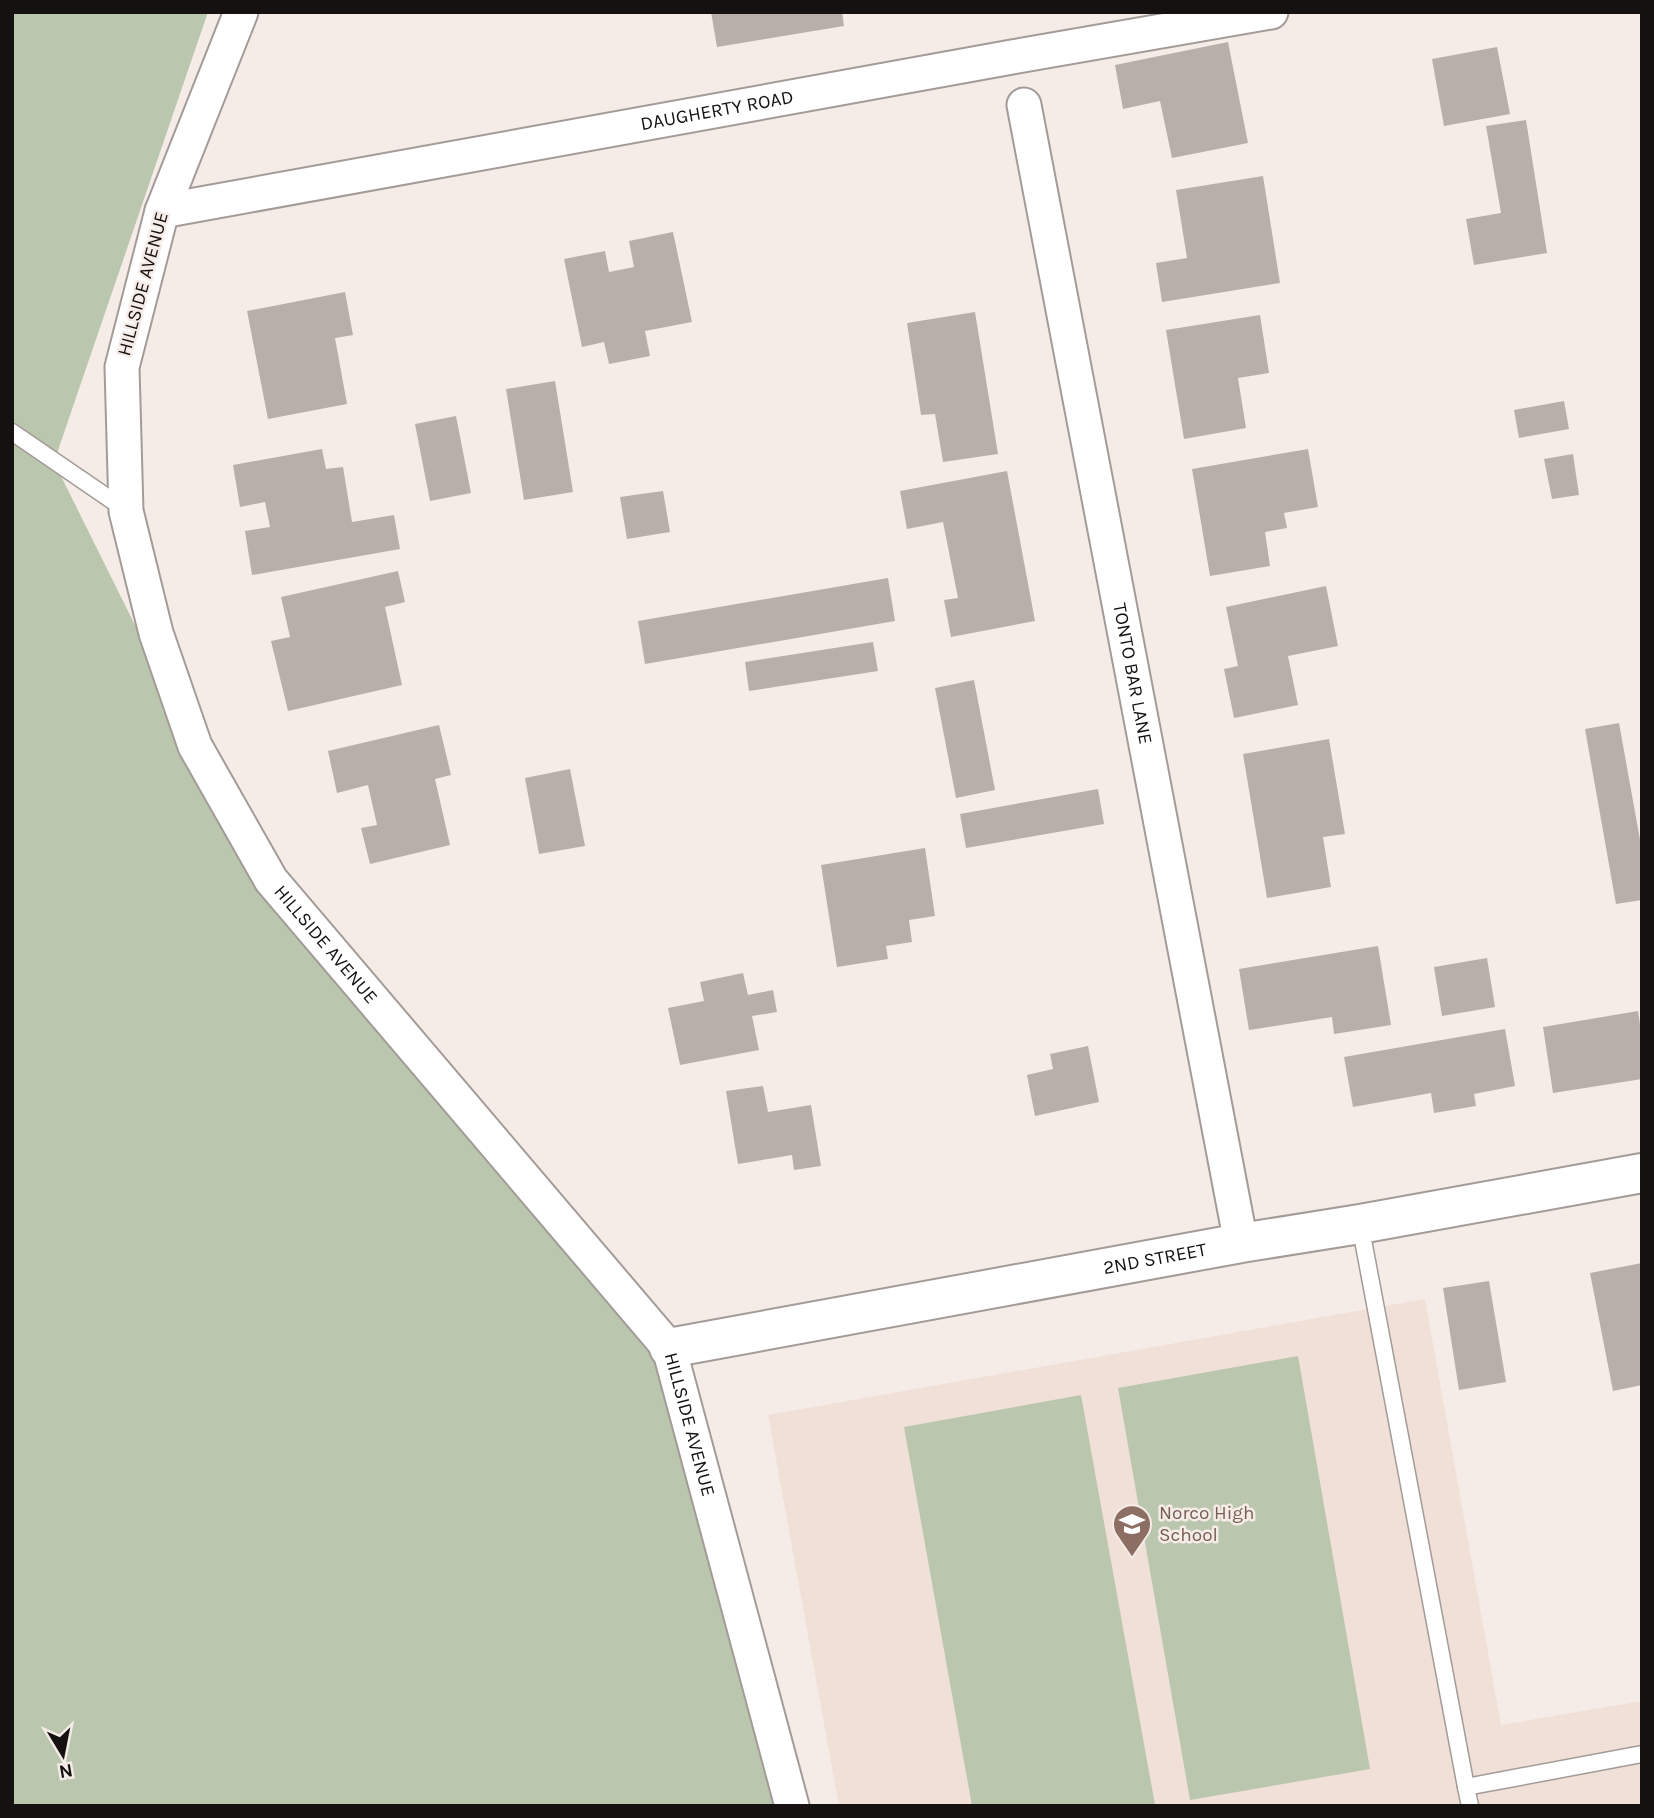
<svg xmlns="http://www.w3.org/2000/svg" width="1654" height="1818" font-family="Karla,sans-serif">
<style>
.built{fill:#f0e0d8}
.green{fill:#bac6ad}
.building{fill:#b8afab}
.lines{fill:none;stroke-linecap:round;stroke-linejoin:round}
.lane-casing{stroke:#a39b97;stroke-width:19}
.street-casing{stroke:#a39b97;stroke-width:37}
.secondary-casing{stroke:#a39b97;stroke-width:42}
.lane{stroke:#fff;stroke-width:16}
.street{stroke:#fff;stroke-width:33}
.secondary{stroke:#fff;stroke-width:38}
.labels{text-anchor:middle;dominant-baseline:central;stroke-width:5;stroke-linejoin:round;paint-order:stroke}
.street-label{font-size:19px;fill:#141110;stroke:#f5ece8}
.education-label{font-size:19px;fill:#785e54;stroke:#f5ece8;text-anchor:start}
</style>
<rect width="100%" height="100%" fill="#f5ece8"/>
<polygon class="built" points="1425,1299 1501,1725 1642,1701 1642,1806 839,1806 768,1415"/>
<g class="green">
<polygon points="12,12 208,12 54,462 195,746 271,880 669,1348 792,1806 12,1806"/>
<polygon points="1298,1356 1370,1769 1190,1800 1118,1388"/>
<polygon points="1081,1395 1155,1805 972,1806 904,1427"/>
</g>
<g class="building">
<polygon points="711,12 842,12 844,26 717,47"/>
<polygon points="1228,42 1248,143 1172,158 1160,101 1123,109 1115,65"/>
<polygon points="1497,47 1510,114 1444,126 1432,59"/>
<polygon points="1526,120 1547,253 1474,265 1466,219 1501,213 1486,126"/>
<polygon points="1263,176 1280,283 1162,302 1156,263 1187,258 1176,190"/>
<polygon points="673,232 692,322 645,331 650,356 609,364 604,342 582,347 564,259 605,251 609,272 634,267 629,241"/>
<polygon points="345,292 353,335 335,338 347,404 268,419 247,311"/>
<polygon points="975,312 998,454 943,462 935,414 921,415 907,323"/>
<polygon points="1260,315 1269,373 1238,378 1246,428 1184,439 1166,330"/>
<polygon points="555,381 573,492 524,500 506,389"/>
<polygon points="1564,401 1569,429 1519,438 1514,410"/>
<polygon points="456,416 471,493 430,501 415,424"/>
<polygon points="322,449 326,469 343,467 352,522 394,515 400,549 252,575 245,531 270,527 265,502 240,507 233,465"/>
<polygon points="1308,449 1318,507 1284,513 1287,528 1265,532 1270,566 1210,576 1192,469"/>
<polygon points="1573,454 1579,495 1552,499 1544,459"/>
<polygon points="1007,471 1035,621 951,637 944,600 958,598 943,522 907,529 900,491"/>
<polygon points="663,491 670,532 627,539 620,497"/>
<polygon points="398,571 405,602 385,607 402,685 288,711 271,641 290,637 281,597"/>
<polygon points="888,578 895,621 645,664 638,621"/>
<polygon points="1326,586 1338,646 1288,656 1298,705 1234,718 1224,669 1238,666 1226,607"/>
<polygon points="873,642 878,671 749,691 745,662"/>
<polygon points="974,680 995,790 956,798 935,688"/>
<polygon points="1619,723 1642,851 1642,900 1616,904 1585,729"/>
<polygon points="439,725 451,775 435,779 450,845 370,864 361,828 377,825 368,785 337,793 328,751"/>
<polygon points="1329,739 1345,834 1323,837 1331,887 1267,898 1243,754"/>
<polygon points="570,769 585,846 539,854 525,778"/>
<polygon points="1098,789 1104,824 966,848 960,814"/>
<polygon points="925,848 935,916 909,920 912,942 886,946 888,959 837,967 821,865"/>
<polygon points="1378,946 1391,1025 1334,1034 1332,1017 1249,1030 1239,969"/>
<polygon points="1487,958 1495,1007 1442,1016 1434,967"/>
<polygon points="743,973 748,995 773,990 777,1012 752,1016 759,1050 680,1065 668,1008 704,1001 700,982"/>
<polygon points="1638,1011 1642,1038 1642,1079 1553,1093 1543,1027"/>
<polygon points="1505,1029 1515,1086 1474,1094 1476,1106 1434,1113 1431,1093 1353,1107 1344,1057"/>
<polygon points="1088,1046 1099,1102 1035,1116 1027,1075 1053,1069 1050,1054"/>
<polygon points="763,1086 768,1112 811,1105 821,1166 794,1170 792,1155 738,1164 726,1091"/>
<polygon points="1642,1263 1642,1385 1613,1391 1590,1273"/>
<polygon points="1489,1281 1506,1382 1459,1390 1443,1288"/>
</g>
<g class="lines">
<defs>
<g id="lane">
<polyline points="12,432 126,510"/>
<polyline points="1360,1224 1466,1787"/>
<polyline points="1470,1806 1466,1787 1642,1754"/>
</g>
<g id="street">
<path id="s1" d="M241,12l-79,199 -40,156 4,144 30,122 39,113 76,134 398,468 123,458"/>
<path id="s2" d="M1024,105l217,1138"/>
<path id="s3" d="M162,211l850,-154 259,-45"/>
</g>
<g id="secondary">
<path id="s4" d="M669,1348l572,-105 119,-19 282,-51"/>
</g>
</defs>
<use href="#lane" class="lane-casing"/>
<use href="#street" class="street-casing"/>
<use href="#secondary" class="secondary-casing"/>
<use href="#lane" class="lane"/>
<use href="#street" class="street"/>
<use href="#secondary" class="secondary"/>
</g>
<defs>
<symbol id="school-pin" viewBox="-11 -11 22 30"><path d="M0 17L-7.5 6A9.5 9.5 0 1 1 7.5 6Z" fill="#8d6e63" stroke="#f5ece8"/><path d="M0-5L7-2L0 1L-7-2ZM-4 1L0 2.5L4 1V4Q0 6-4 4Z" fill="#fff"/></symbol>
</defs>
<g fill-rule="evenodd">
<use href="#school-pin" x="1110" y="1502" width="44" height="60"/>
</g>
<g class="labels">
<g class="street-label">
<text stroke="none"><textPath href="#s3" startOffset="564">DAUGHERTY ROAD</textPath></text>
<text transform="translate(143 284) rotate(-75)">HILLSIDE AVENUE</text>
<text stroke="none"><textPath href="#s2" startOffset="579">TONTO BAR LANE</textPath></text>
<text stroke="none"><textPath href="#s1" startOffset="1003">HILLSIDE AVENUE</textPath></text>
<text stroke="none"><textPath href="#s4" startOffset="494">2ND STREET</textPath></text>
<text stroke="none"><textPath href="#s1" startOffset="1612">HILLSIDE AVENUE</textPath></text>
</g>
<g class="education-label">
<text x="1159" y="1513">Norco High<tspan x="1159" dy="22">School</tspan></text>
</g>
</g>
<rect width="1654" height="1818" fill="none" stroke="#141110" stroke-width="28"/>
<g transform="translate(63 1755) rotate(170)" stroke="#f5ece8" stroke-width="5" paint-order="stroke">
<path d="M0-5L12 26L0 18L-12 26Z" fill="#141110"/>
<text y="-10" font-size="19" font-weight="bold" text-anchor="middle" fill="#141110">N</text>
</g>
</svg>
